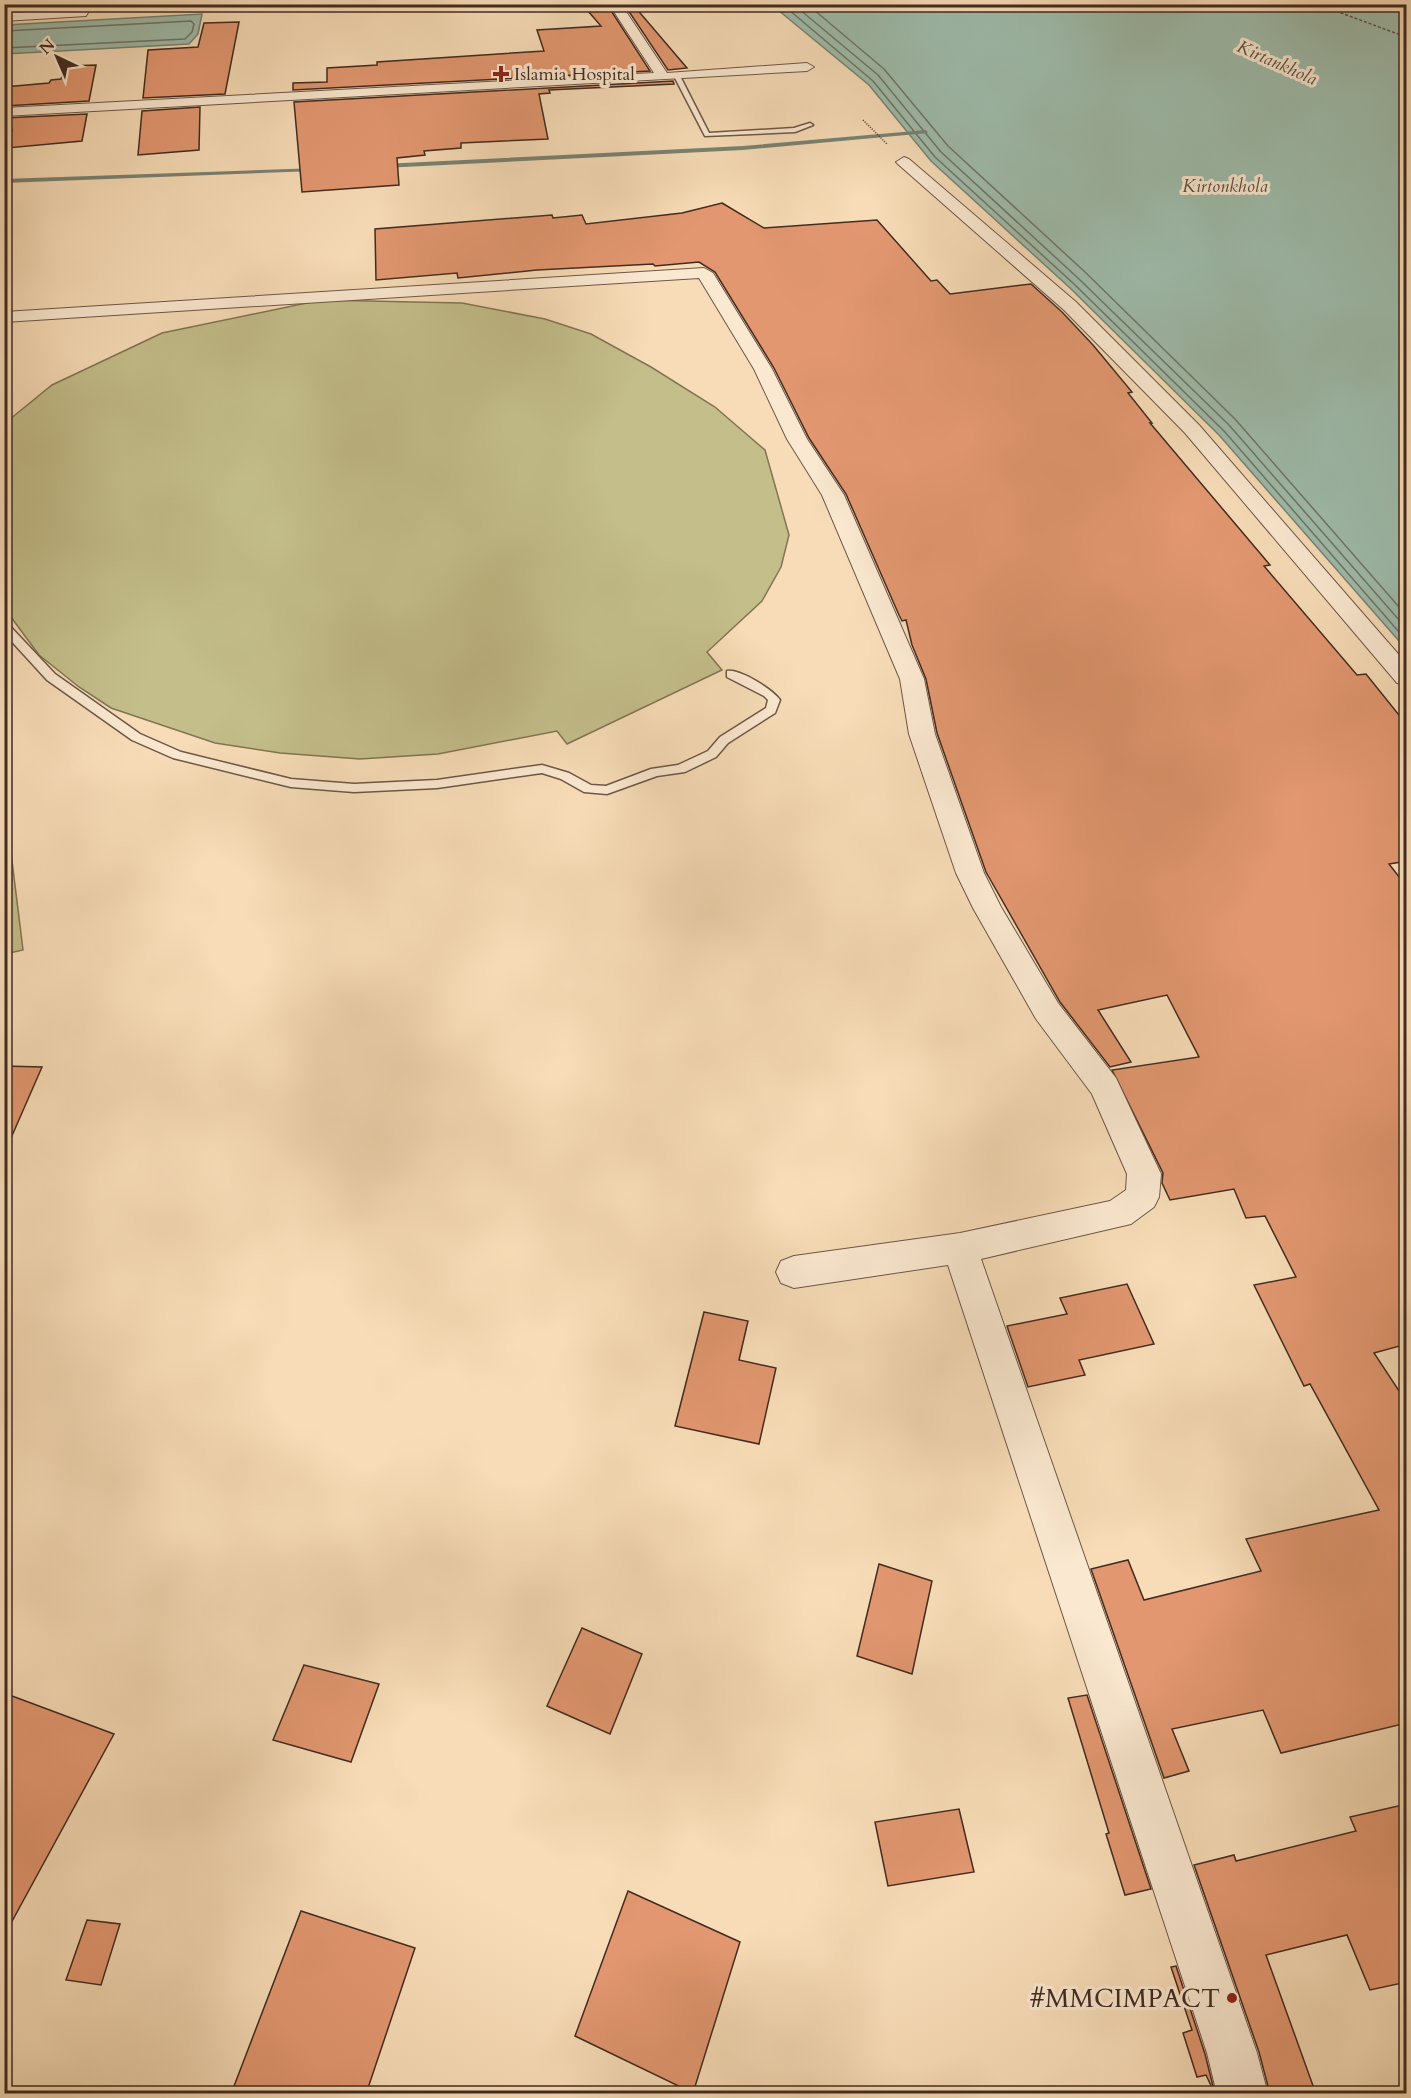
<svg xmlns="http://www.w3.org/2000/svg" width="1411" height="2098" font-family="Cardo,serif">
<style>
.green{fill:#c3be8a;stroke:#827455;stroke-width:1.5}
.water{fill:#9ebcab;stroke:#798273;stroke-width:1.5}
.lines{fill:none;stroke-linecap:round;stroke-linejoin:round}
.shore{stroke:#707466;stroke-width:1.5}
.stream{fill:#798273;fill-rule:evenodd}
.ferry{stroke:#594f43;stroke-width:1.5;stroke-dasharray:3 2;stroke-linecap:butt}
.building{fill:#e29770;stroke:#422b20;stroke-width:1.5}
.lane-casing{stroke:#6f5746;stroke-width:3}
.street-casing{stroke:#6f5746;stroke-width:2}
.path{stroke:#422b20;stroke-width:1.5;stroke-dasharray:1 1.5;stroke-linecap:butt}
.lane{fill:#fae8d0;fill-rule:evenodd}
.street{fill:#fae8d0;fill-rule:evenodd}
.poi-dot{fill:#8f2418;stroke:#fae8d0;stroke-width:2}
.labels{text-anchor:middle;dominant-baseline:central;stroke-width:6;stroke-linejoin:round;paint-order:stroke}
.far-water-label{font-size:18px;font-style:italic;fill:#594f43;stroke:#fae8d0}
.far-poi-label{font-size:18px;fill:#422b20;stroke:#fae8d0;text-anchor:start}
.near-poi-label{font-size:26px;fill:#422b20;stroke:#fae8d0;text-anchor:end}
</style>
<rect width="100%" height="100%" fill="#f7dcb7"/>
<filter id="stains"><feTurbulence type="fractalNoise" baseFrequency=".00333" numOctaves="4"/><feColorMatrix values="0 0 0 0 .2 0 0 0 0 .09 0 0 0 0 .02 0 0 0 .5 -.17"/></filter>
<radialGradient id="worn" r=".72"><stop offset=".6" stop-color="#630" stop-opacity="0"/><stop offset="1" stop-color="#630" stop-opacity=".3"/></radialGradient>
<g class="green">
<polygon points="321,300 462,303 545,319 591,334 651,367 715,407 765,450 789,535 781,567 762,601 707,652 722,670 567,744 557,731 438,754 360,759 280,753 215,743 111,708 79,687 39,655 5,609 4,424 52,385 162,333"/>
<polygon points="4,796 23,950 5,954 4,954"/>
</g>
<g class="water">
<polygon points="772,5 1406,5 1406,649 1219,435 1070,288 931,161 869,85"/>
<polygon points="202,14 198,34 189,44 5,54 5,25"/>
</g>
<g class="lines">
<g class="shore">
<polyline points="782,4 873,81 935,157 1074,284 1224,431 1406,640"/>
<polyline points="793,4 878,75 941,152 1079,279 1229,425 1406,628"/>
<polyline points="807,4 884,69 948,146 1085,272 1235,419 1406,615"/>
<polyline points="4,31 191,21 194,24 192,32 185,39 4,48"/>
</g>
<g class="stream">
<polygon points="926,130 928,133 743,150 383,168 380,166 383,164 743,146"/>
<polygon points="317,168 315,171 4,183 4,179"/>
</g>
<polyline class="ferry" points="1317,4 1406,37"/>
</g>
<g class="building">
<polygon points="626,7 635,7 687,68 668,70"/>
<polygon points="610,9 650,71 293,90 293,83 327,82 327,68 377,65 377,62 544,51 537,30 601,26 588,11"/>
<polygon points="239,22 225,94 143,98 148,50 198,47 204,23"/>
<polygon points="96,65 89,101 4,106 4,87 49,83 51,80 61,79 65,66"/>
<polygon points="673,81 674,84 549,90 550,93 539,94 548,139 461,143 461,148 424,151 425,155 397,158 399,185 302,192 294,102"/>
<polygon points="200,107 199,150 138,155 142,111"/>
<polygon points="87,114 82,141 7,148 12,130 4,131 4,118"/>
<polygon points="722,203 764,228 877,220 931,281 937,280 950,294 1031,284 1062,312 1093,345 1132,392 1128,393 1152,423 1150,423 1270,565 1264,566 1357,675 1366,674 1407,725 1407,861 1389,864 1407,887 1407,1344 1374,1353 1407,1403 1407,1723 1281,1753 1263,1710 1172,1729 1189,1771 1164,1778 1091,1569 1128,1560 1144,1600 1261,1571 1246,1539 1379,1510 1310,1384 1304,1386 1254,1285 1296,1277 1265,1216 1246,1218 1234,1189 1170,1200 1162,1183 1163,1173 1112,1070 1199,1057 1167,995 1098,1010 1131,1062 1110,1067 1060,1002 986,872 937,733 926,679 912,645 906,620 902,621 899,615 846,494 809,438 774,368 715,272 699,262 655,266 653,264 537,270 458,278 457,273 376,280 375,229 552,215 553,218 582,215 586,224 682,213"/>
<polygon points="4,1066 42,1067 4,1154"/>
<polygon points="1127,1284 1154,1344 1079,1360 1085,1375 1028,1387 1007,1326 1067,1314 1060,1298"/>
<polygon points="704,1312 748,1321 739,1360 776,1368 759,1444 675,1426"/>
<polygon points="879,1564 932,1581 912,1674 857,1656"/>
<polygon points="582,1628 642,1654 610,1734 547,1706"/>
<polygon points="304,1665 379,1684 351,1762 273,1740"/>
<polygon points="4,1693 114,1734 4,1936"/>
<polygon points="1087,1695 1151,1889 1125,1895 1106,1834 1109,1833 1068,1698"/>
<polygon points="1407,1804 1407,1982 1370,1990 1347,1935 1266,1955 1316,2094 1270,2094 1259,2052 1194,1865 1234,1855 1236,1861 1356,1831 1350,1817"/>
<polygon points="959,1809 974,1872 888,1886 875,1822"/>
<polygon points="628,1891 740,1942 693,2093 575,2036"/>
<polygon points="301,1911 415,1948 366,2094 231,2094"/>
<polygon points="87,1920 120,1924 101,1985 66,1980"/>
<polygon points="1176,1966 1205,2054 1215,2094 1206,2075 1197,2077 1183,2033 1192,2030 1171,1967"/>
</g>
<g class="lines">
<defs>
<g id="lane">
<polygon points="677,74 680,76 709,133 794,128 810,123 813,125 795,132 705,136 674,76"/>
<path d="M4,623l4,1 47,50 85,60 41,18 110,27 63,5 83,-4 105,-15 27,8 22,12 15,1 45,-17 27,-4 30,-14 12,-14 46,-29 2,-8 -4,-4 -37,-19v-6c13,-2 45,18 53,29l-5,13 -47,30 -12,14 -31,15 -28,4 -50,18 -23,-2 -23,-13 -19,-6 -105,15 -83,4 -63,-5 -118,-29 -41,-18 -85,-60 -43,-47z"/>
</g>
<g id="street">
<polygon points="81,4 93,4 86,16 4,21 4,13 78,10"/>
<polygon points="609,4 621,4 667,73 807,63 814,67 807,71 4,116 4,108 654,73"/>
<polygon points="904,157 909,159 1076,302 1199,425 1406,663 1406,685 1397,683 1185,433 1064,310 899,165 896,162"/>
<polygon points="704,268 713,273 772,369 807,439 844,495 924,679 935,734 984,873 1001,907 1058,1003 1116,1078 1161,1174 1159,1197 1154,1207 1131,1224 981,1259 1257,2053 1268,2094 1217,2094 1207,2053 948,1265 794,1288 781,1283 776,1272 781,1261 794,1256 960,1233 1110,1201 1126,1190 1127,1174 1092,1094 1036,1019 973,908 956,873 909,734 900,679 822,495 787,439 754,369 699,278 4,322 4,312"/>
</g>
</defs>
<use href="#lane" class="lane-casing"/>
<use href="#street" class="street-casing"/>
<polyline class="path" points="863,120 887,144"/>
<use href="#lane" class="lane"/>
<use href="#street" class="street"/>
</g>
<g class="poi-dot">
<path d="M498 65h6v6h6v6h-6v6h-6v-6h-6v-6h6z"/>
<circle cx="1232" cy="1998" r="6"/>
</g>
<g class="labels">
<g class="far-water-label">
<text transform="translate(1277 63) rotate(24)">Kirtankhola</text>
<text x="1225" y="186">Kirtonkhola</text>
</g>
<g class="far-poi-label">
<text x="514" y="74">Islamia Hospital</text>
</g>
<g class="near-poi-label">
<text x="1220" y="1998">#MMCIMPACT</text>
</g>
</g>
<rect width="1411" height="2098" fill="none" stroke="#f7dcb7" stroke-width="24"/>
<rect x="6" y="6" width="1399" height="2086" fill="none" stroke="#422b20" stroke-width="3"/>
<rect x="12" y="12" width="1387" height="2074" fill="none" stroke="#422b20" stroke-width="1.5"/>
<g transform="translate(57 57) rotate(316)" stroke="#fae8d0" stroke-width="4.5" paint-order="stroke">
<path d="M0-4.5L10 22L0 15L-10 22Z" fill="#422b20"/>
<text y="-9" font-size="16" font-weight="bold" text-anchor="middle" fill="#422b20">N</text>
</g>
<rect width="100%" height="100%" filter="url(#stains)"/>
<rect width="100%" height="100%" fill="url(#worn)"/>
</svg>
